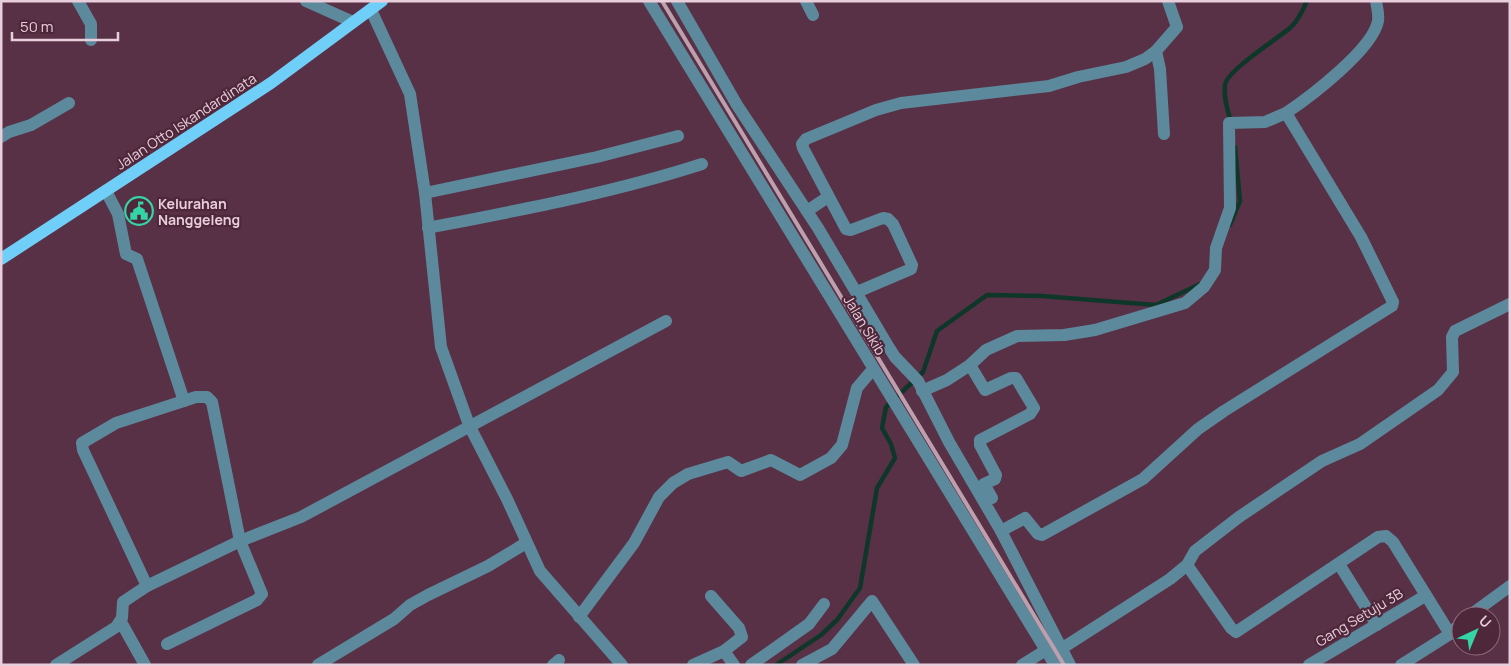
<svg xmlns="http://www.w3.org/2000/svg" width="1511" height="666" font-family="Manrope,sans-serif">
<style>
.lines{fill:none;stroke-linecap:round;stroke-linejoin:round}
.stream{stroke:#0e372a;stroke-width:4.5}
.minor{stroke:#5d899d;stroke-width:12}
.major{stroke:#70cff9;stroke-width:12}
.rail{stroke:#be9fae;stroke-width:4}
.labels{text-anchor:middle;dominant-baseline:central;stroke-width:4.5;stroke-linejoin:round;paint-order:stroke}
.street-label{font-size:14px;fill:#e8ceda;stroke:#4e273b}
.poi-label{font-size:14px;font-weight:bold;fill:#e8ceda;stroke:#4e273b;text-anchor:start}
</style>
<rect width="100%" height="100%" fill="#593146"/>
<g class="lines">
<g class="stream">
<path d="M1231,122c-3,-11 -8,-25 -6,-37 2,-15 54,-47 66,-58 7,-6 12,-17 16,-26"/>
<polyline points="1230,225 1240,201 1235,147"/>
<polyline points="776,665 821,635 837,620 860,588 877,488 895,458 891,444 882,428 886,407 923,372 937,331 987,295 1042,296 1156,305 1200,284"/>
</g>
<g class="minor">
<polyline points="78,1 91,24 91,40"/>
<polyline points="306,1 353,22"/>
<polyline points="649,1 1055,665"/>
<polyline points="677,1 737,105 818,228 888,346 895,357 918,381 949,442 1001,531 1070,665"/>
<polyline points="806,1 813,15"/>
<polyline points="371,10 410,94 425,193 441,347 469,425 507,499 540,571 622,665"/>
<polyline points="1164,134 1160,69 1156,51 1177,27 1168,1"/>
<polyline points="1,137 9,132 31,125 69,103"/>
<polyline points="106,191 118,214 126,254 137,259 184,401"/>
<polyline points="425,193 597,157 678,136"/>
<polyline points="807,211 828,197"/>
<path d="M428,228c92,-18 184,-35 274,-64"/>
<polyline points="857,292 911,269 912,265 893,224 888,219 883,218 851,230 846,229 803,148 802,144 806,139 876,110 901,103 1049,86 1078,77 1126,67 1145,59 1156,51"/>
<polyline points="970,365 985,390 1011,378 1016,378 1034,408 1030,414 980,440 980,445 996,475 995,479 984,484 992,498"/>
<polyline points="922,391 947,380 970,365 986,350 1017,336 1064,335 1095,330 1185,303 1204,287 1215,270 1216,248 1230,208 1229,123 1265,122 1286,113"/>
<path d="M1001,531l24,-13 13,16 4,1 101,-56 55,-50 26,-18 168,-105 1,-4 -32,-65 -75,-124c24,-16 87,-64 92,-92 1,-6 -1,-14 -2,-20"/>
<polyline points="1339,564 1377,625"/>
<polyline points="1187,565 1231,628 1236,632 1378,537 1386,536 1393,542 1450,634"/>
<polyline points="147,586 83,450 82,443 116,423 196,397 207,397 212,402 240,541 262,594 257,600 167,644"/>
<polyline points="1469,616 1510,586"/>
<polyline points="579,617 634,543 659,497 673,483 688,474 728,462 741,471 771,460 800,475 831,458 842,445 857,388 873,369"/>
<polyline points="121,622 145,665"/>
<polyline points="1061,649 1170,579 1187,565 1195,551 1239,517 1322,461 1360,444 1438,390 1453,372 1452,337 1455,331 1510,304"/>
<polyline points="724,651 734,665"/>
<polyline points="56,665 116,627 122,618 123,602 147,586 240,541 301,517 666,321"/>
<polyline points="318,665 394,619 410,605 428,595 488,566 526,543"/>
<polyline points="553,665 559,660"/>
<polyline points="693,665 724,651 742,637 739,628 711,596"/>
<polyline points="751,665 809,624 824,604"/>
<polyline points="802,665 832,649 872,601 914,665"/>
<polyline points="1022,665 1046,650"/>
<polyline points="1309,665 1425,596"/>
<polyline points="1401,665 1450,634 1461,623"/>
</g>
<polyline class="major" points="1,259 271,83 382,1"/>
<polyline class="rail" points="662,1 1064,665"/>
</g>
<defs>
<symbol id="civic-ring" viewBox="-11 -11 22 22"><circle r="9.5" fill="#4e273b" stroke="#35d4a7" stroke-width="1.5"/><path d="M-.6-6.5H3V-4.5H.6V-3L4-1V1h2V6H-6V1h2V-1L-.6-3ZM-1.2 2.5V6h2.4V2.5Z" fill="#35d4a7"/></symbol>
</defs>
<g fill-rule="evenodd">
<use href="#civic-ring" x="123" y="195" width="32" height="32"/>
</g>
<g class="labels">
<g class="street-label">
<text transform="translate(186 121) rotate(-33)">Jalan Otto Iskandardinata</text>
<text transform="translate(865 325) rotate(59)">Jalan Sikib</text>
<text transform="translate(1359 617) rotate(-31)">Gang Setuju 3B</text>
</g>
<g class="poi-label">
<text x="158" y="203">Kelurahan<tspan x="158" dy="16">Nanggeleng</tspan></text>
</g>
</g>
<rect width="1511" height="666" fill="none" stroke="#e8ceda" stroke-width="5"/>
<g transform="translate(1476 631) rotate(44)"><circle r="24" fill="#4e273b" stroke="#8c6a7b"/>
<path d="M0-4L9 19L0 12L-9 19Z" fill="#35d4a7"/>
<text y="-8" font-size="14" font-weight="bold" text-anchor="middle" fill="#e8ceda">U</text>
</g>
<path d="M12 32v8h106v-8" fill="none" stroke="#e8ceda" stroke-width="2.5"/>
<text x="20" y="32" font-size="15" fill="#e8ceda" stroke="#4e273b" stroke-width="4" paint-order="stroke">50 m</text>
</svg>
